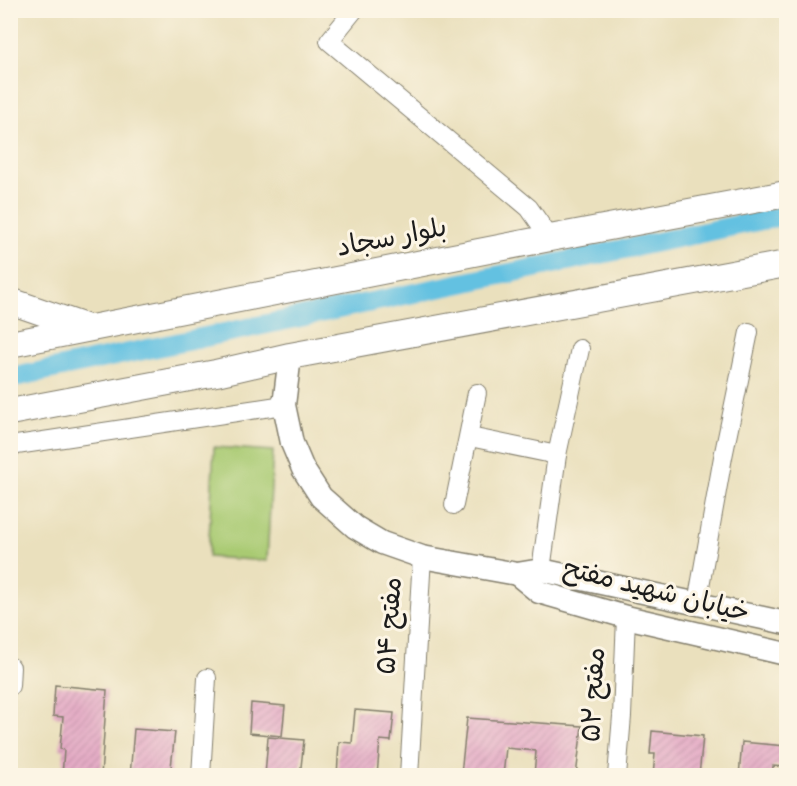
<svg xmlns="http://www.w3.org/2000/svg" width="797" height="786" font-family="'Indie Flower','Playpen Sans Arabic',sans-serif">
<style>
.garden{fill:#a9ca72;stroke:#627347;stroke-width:1.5}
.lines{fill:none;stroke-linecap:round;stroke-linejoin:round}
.canal{stroke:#63c1e1;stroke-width:20}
.building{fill:url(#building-hatch)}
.minor-casing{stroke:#837e6c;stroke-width:20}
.tertiary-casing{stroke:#837e6c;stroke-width:25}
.secondary-casing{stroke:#837e6c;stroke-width:28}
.minor{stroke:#fff;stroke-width:18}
.tertiary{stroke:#fff;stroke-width:22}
.secondary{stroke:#fff;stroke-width:26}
.labels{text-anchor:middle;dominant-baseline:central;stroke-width:6;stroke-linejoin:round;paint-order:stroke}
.street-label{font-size:27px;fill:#1c1c1c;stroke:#fcf5e5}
</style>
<defs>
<pattern id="building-hatch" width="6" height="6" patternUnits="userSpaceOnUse" patternTransform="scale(1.5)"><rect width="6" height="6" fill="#e4aac5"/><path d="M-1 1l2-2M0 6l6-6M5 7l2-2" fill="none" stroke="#c392a9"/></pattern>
</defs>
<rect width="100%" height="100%" fill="#fcf5e5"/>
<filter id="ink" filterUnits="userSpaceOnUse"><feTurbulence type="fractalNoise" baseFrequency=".0167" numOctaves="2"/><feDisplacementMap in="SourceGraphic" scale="12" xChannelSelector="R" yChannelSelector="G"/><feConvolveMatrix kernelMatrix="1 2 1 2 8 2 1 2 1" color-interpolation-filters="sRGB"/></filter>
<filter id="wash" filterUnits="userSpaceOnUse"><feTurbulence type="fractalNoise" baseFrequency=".008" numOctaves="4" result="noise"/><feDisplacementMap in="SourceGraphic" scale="24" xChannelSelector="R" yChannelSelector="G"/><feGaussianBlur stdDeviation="1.35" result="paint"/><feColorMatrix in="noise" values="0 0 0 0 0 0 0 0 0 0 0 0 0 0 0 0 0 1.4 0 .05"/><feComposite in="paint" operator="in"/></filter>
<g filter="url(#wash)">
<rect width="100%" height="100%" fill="#eae0bd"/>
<polygon class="garden" points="214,447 273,451 267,561 208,557"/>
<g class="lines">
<polyline class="canal" points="10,378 786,215"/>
</g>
<g id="blocks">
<g class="building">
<polygon points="55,685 107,690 101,776 62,776 64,750 60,749 63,717 53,716"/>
<polygon points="251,703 285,706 282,736 249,733"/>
<polygon points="355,710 394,713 391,741 380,740 377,776 337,776 339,742 352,743"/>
<polygon points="467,718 582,726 576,776 534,776 536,751 506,748 503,776 461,774"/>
<polygon points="134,729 175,732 170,776 130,776"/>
<polygon points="652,731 703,736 699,776 653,776 655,754 650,754"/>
<polygon points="268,737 304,740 300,776 265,776"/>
<polygon points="742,742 786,746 786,767 773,766 772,776 739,776"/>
</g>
</g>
</g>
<g filter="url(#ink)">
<use href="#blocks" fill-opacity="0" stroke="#837e6c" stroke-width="1.5"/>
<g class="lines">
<defs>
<g id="minor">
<polyline points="354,10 329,41 529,208 550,238"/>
<polyline points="470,437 557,455"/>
<polyline points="10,446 284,405"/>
<polyline points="454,505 477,393"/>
<polyline points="541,570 557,455 580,349"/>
<polyline points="697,603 723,457 749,332"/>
<polyline points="10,686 11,667"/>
<polyline points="201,776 207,678"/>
<polyline points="409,776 422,557"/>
<polyline points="617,776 622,716 626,617"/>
</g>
<g id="tertiary">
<polyline points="290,356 284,405 292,443 303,469 321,497 355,527 382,543 422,557 517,574 541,570 786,623"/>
<polyline points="517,574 539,592 626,617 786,654"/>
</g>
<g id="secondary">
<polyline points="10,301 88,328"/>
<polyline points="10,344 550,238 786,194"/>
<polyline points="10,412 216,373 290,356 786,264"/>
</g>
</defs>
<use href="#minor" class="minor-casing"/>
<use href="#tertiary" class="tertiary-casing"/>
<use href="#secondary" class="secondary-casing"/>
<use href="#minor" class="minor"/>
<use href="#tertiary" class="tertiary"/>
<use href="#secondary" class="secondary"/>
</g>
</g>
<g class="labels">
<g class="street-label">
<text transform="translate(392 239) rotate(-11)">بلوار سجاد</text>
<text transform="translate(656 592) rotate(14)">خیابان شهید مفتح</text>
<text transform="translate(391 626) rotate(-86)">مفتح ۵۴</text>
<text transform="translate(595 695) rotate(-87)">مفتح ۵۲</text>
</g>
</g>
<rect width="797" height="786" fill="none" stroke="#fcf5e5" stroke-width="36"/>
</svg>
